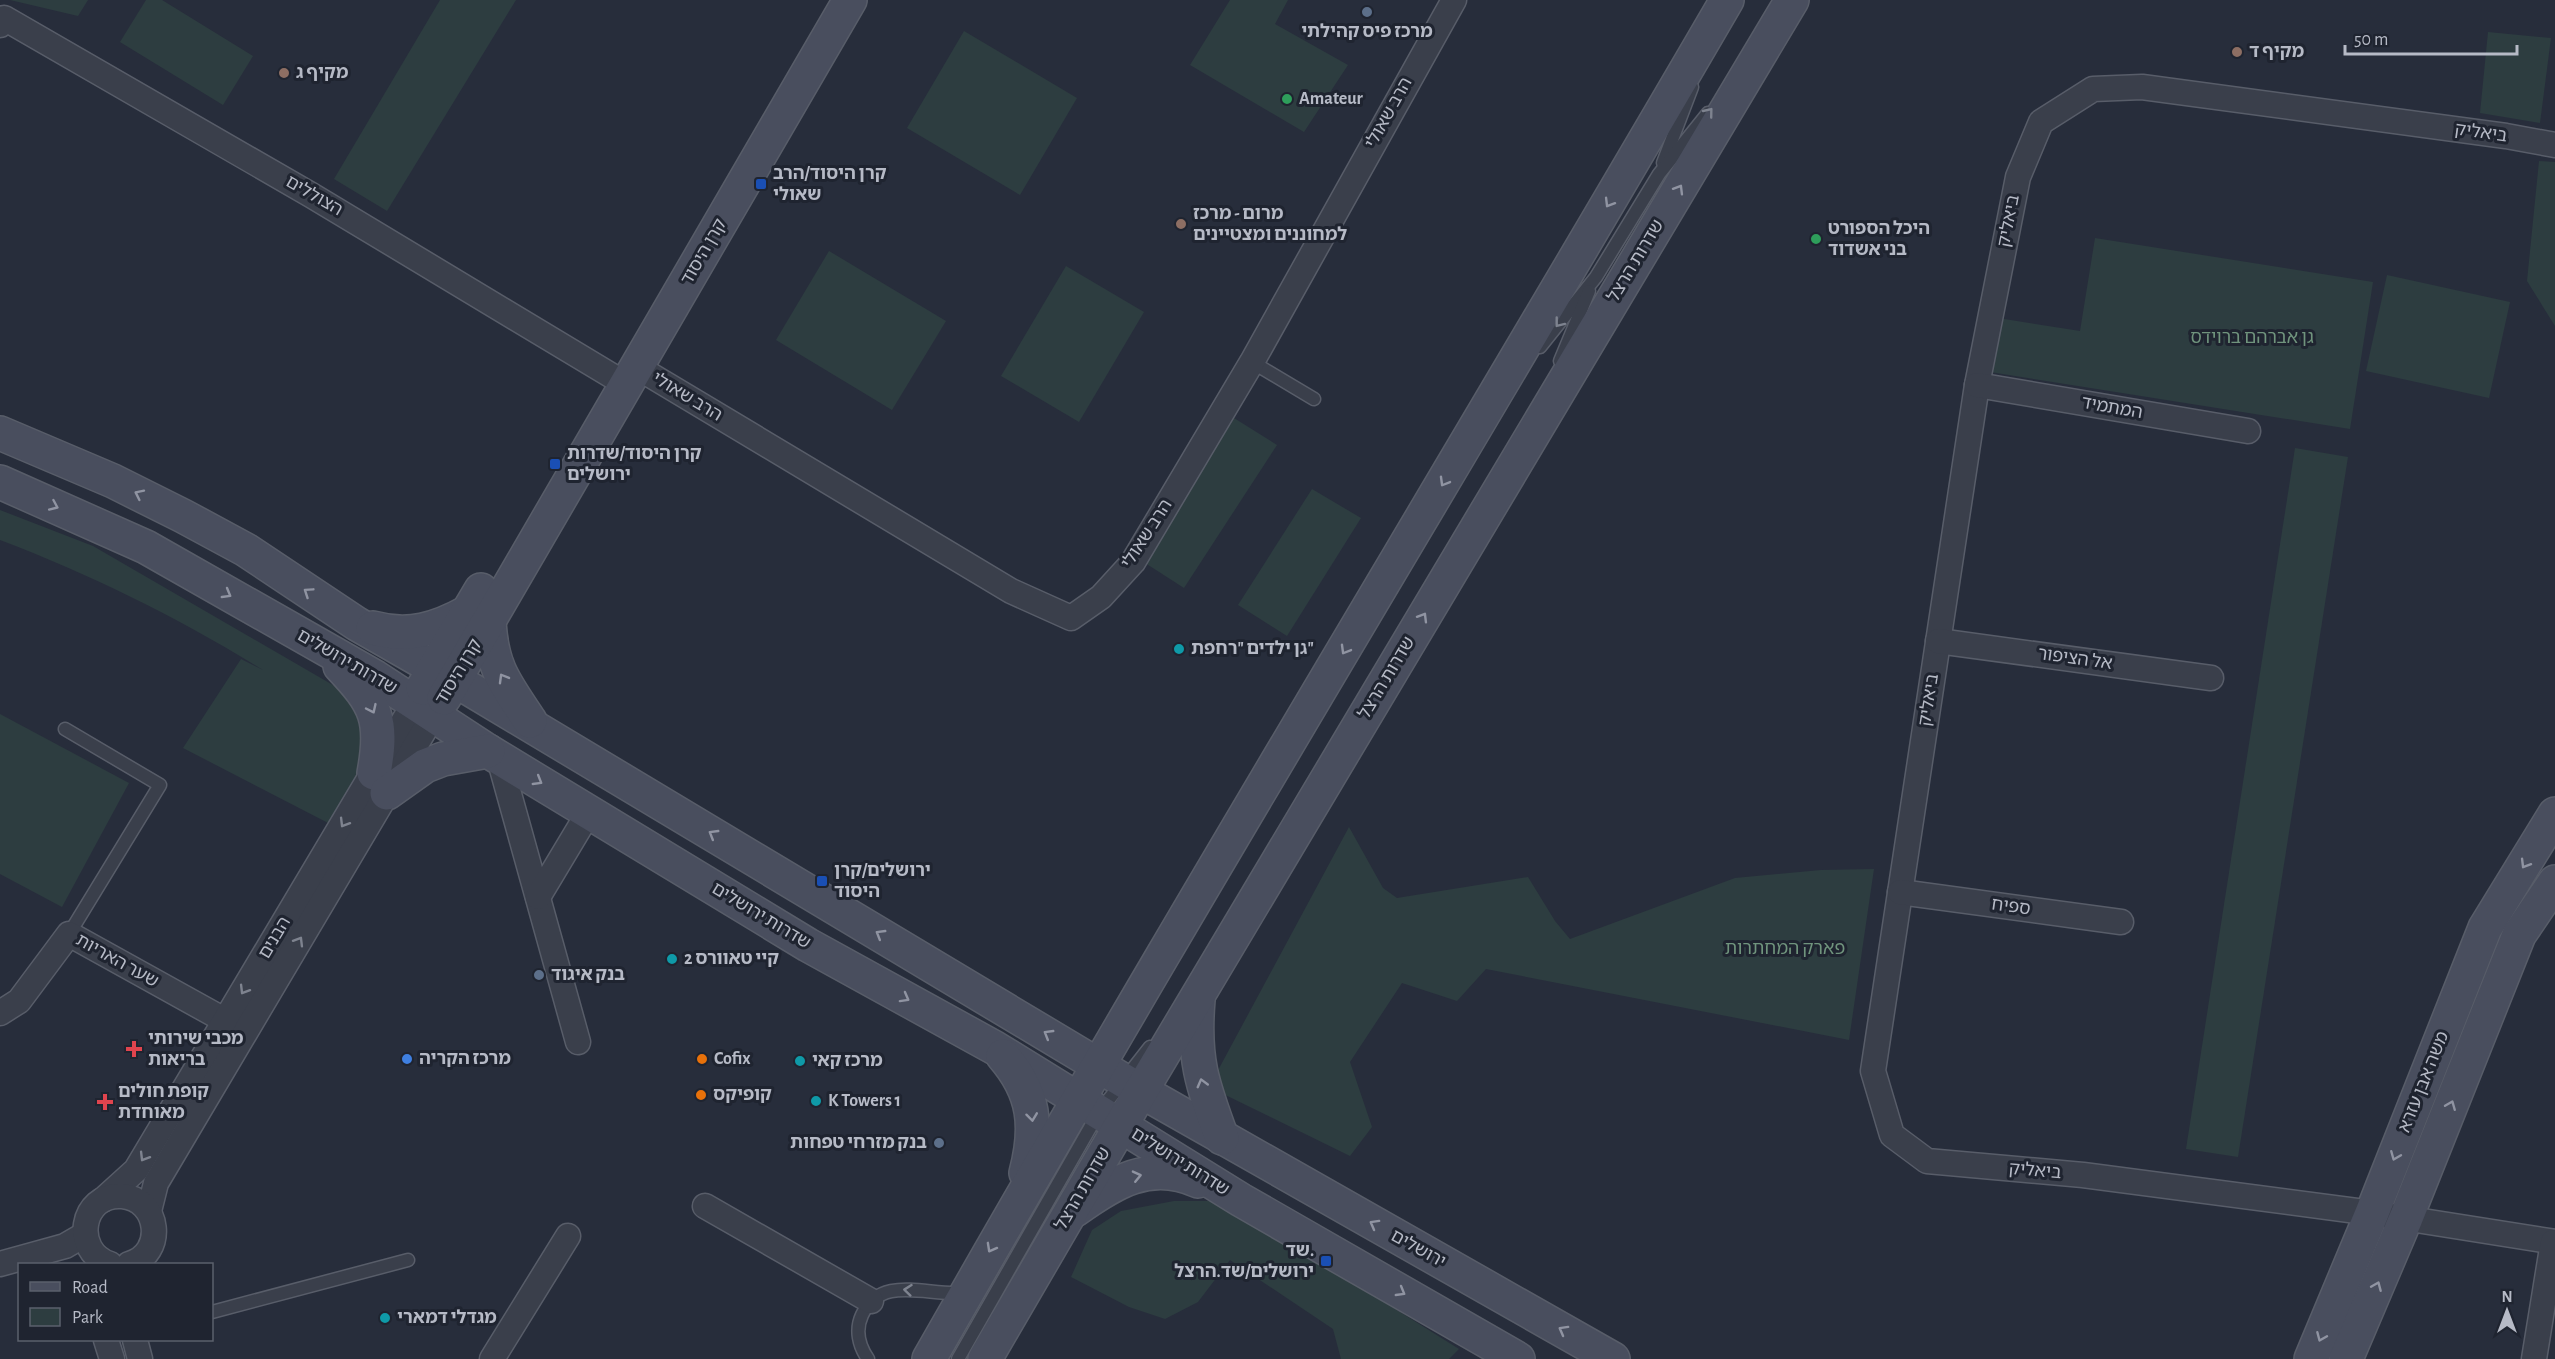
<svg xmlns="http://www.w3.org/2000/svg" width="2555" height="1359" font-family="'Alegreya Sans','Noto Sans Hebrew',sans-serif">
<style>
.green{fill:#2d3d40}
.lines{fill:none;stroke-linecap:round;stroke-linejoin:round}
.lane-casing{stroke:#585d69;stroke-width:15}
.street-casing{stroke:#585d69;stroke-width:27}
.secondary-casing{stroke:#585d69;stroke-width:36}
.lane{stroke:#3a3f4b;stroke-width:12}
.street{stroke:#3a3f4b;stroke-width:24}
.secondary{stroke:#494e5e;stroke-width:33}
.oneway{stroke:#7e838f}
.oneway2{stroke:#9094a2}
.service-dot{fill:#5c6f8a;stroke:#1f2430;stroke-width:2}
.education-dot{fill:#8d6e63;stroke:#1f2430;stroke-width:2}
.leisure-dot{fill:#2e9e5b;stroke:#1f2430;stroke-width:2}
.transit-dot{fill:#1a4fb4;stroke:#1f2430;stroke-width:2}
.culture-dot{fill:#0f9aa8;stroke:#1f2430;stroke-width:2}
.health-dot{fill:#e0444e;stroke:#1f2430;stroke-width:2}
.shop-dot{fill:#3f7fe0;stroke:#1f2430;stroke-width:2}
.food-dot{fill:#e8710a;stroke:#1f2430;stroke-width:2}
.labels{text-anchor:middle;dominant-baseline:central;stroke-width:6;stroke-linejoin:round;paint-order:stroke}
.poi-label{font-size:18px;font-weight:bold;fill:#b6bac6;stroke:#1f2430;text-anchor:start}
.street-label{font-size:18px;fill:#b6bac6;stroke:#1f2430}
.park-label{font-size:18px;fill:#70947d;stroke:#1f2430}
</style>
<rect width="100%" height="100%" fill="#272d3b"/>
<g class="green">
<polygon points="10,0 88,0 78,16"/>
<polygon points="146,0 162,0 253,56 223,105 120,42"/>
<polygon points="440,0 516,0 387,211 334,179"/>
<polygon points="1230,0 1288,0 1275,24 1348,65 1304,132 1190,65"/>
<polygon points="964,31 1077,98 1020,195 907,128"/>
<polygon points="2488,32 2551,38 2540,123 2480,113"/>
<polygon points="2539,161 2555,162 2555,326 2527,281"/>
<polygon points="2095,238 2373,282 2350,429 1990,372 1998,318 2080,331"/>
<polygon points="829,251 946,321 892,410 776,340"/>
<polygon points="1066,266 1144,312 1079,422 1001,376"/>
<polygon points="2387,275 2510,302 2489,398 2366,371"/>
<polygon points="1234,418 1277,445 1184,588 1142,561"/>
<polygon points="2295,448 2348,457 2238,1157 2186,1149"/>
<polygon points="1312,489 1361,518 1287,636 1238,605"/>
<path d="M0,510l93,36 264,153 9,61 -34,65 -149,-77 58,-89 22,11c-86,-53 -169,-94 -263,-130z"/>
<polygon points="0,714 129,783 62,907 0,874"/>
<polygon points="1349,827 1383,888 1397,898 1528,877 1555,921 1570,939 1735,878 1821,870 1874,869 1849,1040 1486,969 1457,1001 1402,983 1350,1062 1372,1127 1350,1156 1209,1087"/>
<polygon points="1174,1201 1223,1201 1459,1349 1449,1359 1341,1359 1333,1329 1230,1260 1198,1302 1165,1319 1129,1307 1071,1277 1092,1230 1121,1211"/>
</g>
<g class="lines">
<defs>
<g id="lane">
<polyline points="1663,163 1692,87"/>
<polyline points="1540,347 1596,277 1659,174 1708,113"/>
<polyline points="1560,361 1589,291"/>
<polyline points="1252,362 1314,399"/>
<polyline points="65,729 160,785 69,934"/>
<polyline points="212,1312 408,1260"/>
<path d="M868,1359c-9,-13 -13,-29 -6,-44 19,-41 65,-19 100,-22"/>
<polyline points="958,1359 1099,1112 1150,1047"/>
</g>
<g id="street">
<polyline points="0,25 4,18 311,195 627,385"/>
<polyline points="2555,145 2506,136 2142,87 2093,89 2041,122 2018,177 1977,385 1873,1071 1892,1135 1927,1161 2083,1175 2372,1213 2555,1242"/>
<polyline points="637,367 1011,591 1071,618 1101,597 1133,562 1252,362 1454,0"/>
<polyline points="1977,385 2248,431"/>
<polyline points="1938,641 2211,678"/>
<polyline points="499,758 578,1042"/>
<polyline points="1900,892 2121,922"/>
<polyline points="538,897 589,812"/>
<polyline points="0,1013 19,1001 69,934 226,1021"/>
<polyline points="104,1199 136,1170 415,702"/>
<polyline points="705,1206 871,1301"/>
<polyline points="149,1211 156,1183 434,714"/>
<polyline points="0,1264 65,1246 84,1235"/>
<path d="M110,1264c-38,-12 -30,-71 12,-68 38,3 44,58 7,68"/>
<polyline points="106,1340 112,1359"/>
<polyline points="135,1340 140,1359"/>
<polyline points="492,1359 568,1236"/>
<polyline points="2534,1359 2553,1242"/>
</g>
<g id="secondary">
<polyline points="0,433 113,481 183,516 246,550 357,624 455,680 1141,1091 1613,1359"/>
<polyline points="0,482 146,547 375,677 488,751 808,945 995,1048 1241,1200 1518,1359"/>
<path d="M489,622c3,47 16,61 41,99"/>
<path d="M373,628c36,10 64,1 95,-16"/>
<path d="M340,666c36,38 44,54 34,107"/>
<polyline points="423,688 481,590"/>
<polyline points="444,698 850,0"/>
<polyline points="387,793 425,766 443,759 488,751"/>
<path d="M1198,1000c-5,59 4,84 24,138"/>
<path d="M1003,1056c32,37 35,71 23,117"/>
<path d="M1075,1210c38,-27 75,-51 123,-29"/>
<path d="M929,1359c260,-457 534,-905 798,-1359"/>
<polyline points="985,1359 1141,1091 1792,0"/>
<polyline points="2311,1359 2372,1213 2485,928 2555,814"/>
<polyline points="2346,1359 2406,1218 2519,935 2555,882"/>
</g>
</defs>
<use href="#lane" class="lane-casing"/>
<use href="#street" class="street-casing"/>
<use href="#secondary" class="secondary-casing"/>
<use href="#lane" class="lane"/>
<use href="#street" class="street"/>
<use href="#secondary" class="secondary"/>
</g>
<defs><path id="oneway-chevron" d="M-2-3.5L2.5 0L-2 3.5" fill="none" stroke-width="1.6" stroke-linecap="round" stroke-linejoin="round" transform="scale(1.5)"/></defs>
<g class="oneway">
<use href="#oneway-chevron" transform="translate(1709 112) rotate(-51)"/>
<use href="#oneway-chevron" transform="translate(1559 323) rotate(128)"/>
<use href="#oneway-chevron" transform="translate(344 823) rotate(121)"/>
<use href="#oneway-chevron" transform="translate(299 941) rotate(-59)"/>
<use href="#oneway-chevron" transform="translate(244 990) rotate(121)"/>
<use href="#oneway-chevron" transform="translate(144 1157) rotate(121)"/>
<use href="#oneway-chevron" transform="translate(908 1290) rotate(-174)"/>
</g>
<g class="oneway2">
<use href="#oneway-chevron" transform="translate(1679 189) rotate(-59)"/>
<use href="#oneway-chevron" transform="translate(1609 203) rotate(121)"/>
<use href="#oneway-chevron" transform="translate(1444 482) rotate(120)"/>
<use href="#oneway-chevron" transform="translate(139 494) rotate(-154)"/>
<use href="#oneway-chevron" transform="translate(54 506) rotate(24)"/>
<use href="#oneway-chevron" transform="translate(308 592) rotate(-146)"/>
<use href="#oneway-chevron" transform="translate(227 594) rotate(30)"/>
<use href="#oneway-chevron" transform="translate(1423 617) rotate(-59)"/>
<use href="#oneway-chevron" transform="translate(1345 650) rotate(120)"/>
<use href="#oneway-chevron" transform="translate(503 678) rotate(-120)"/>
<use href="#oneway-chevron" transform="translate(372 709) rotate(65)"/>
<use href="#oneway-chevron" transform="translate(538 781) rotate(31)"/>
<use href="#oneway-chevron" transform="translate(713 834) rotate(-149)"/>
<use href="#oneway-chevron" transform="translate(2525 864) rotate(121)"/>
<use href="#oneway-chevron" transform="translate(880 934) rotate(-149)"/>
<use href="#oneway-chevron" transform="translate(905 998) rotate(29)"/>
<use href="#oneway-chevron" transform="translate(1048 1034) rotate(-149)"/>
<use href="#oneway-chevron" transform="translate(1202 1083) rotate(-105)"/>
<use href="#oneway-chevron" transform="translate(2451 1105) rotate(-68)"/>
<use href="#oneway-chevron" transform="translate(1032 1117) rotate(83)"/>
<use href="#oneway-chevron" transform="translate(2395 1156) rotate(112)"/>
<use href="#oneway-chevron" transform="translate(1137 1176) rotate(-13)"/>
<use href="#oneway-chevron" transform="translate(1374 1224) rotate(-151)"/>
<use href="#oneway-chevron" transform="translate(991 1248) rotate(119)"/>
<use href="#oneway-chevron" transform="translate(2377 1286) rotate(-67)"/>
<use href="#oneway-chevron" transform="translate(1401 1292) rotate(30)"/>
<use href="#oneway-chevron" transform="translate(1563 1330) rotate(-151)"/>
<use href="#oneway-chevron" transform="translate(2321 1337) rotate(113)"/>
</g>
<g class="service-dot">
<circle cx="1367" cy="12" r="6"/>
<circle cx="539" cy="975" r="6"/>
<circle cx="939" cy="1143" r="6"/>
</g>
<g class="education-dot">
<circle cx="2237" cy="52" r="6"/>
<circle cx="284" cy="73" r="6"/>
<circle cx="1181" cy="224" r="6"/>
</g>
<g class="leisure-dot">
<circle cx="1287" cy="99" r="6"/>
<circle cx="1816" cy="239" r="6"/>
</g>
<g class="transit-dot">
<rect x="755" y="178" width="12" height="12" rx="3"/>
<rect x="549" y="458" width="12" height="12" rx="3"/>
<rect x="816" y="875" width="12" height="12" rx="3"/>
<rect x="1320" y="1255" width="12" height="12" rx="3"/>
</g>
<g class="culture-dot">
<circle cx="1179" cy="649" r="6"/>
<circle cx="672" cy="959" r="6"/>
<circle cx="800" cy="1061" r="6"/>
<circle cx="816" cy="1101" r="6"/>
<circle cx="385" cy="1318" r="6"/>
</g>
<g class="health-dot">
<path d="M131 1040h6v6h6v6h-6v6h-6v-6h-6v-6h6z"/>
<path d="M102 1093h6v6h6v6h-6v6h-6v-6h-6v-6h6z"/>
</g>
<circle class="shop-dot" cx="407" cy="1059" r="6"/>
<g class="food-dot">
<circle cx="702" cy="1059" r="6"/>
<circle cx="701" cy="1095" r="6"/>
</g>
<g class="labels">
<g class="poi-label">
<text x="1367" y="32" text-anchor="middle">מרכז פיס קהילתי</text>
<text x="2249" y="52">מקיף ד</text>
<text x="296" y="73">מקיף ג</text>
<text x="1299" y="99">Amateur</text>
<text x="773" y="174">קרן היסוד/הרב<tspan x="773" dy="21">שאולי</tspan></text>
<text x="1193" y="214">מרום - מרכז<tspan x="1193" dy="21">למחוננים ומצטיינים</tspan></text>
<text x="1828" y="229">היכל הספורט<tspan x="1828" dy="21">בני אשדוד</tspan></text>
<text x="567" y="454">קרן היסוד/שדרות<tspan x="567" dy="21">ירושלים</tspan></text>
<text x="1191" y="649">גן ילדים "רחפת"</text>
<text x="834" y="871">ירושלים/קרן<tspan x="834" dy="21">היסוד</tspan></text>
<text x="684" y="959">קיי טאוורס 2</text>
<text x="551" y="975">בנק איגוד</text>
<text x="148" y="1039">מכבי שירותי<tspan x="148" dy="21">בריאות</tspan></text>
<text x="419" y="1059">מרכז הקריה</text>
<text x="714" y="1059">Cofix</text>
<text x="812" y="1061">מרכז קאי</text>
<text x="118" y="1092">קופת חולים<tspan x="118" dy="21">מאוחדת</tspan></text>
<text x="713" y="1095">קופיקס</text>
<text x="828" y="1101">K Towers 1</text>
<text x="927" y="1143" text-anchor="end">בנק מזרחי טפחות</text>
<text x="1314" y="1251" text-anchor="end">שד.<tspan x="1314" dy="21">ירושלים/שד.הרצל</tspan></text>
<text x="397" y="1318">מגדלי דמארי</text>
</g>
<g class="street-label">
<text transform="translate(1389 113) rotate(-61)">הרב שאולי</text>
<text transform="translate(2481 133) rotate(8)">ביאליק</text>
<text transform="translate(314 196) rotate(30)">הצוללים</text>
<text transform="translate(2009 221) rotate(-79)">ביאליק</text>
<text transform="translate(704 252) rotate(-60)">קרן היסוד</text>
<text transform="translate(1636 261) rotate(-59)">שדרות הרצל</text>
<text transform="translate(687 397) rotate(31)">הרב שאולי</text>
<text transform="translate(2112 408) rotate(10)">המתמיד</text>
<text transform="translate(1147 534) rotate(-57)">הרב שאולי</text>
<text transform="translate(2075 659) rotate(8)">אל הציפור</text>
<text transform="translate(347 662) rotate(30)">שדרות ירושלים</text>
<text transform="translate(459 672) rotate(-59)">קרן היסוד</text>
<text transform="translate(1387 678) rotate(-59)">שדרות הרצל</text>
<text transform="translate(1929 700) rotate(-81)">ביאליק</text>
<text transform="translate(2011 907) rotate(8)">ספיח</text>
<text transform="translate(761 916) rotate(31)">שדרות ירושלים</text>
<text transform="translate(275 938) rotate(-59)">הבנים</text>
<text transform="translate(117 961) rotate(29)">שער האריות</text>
<text transform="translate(2424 1082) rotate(-68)">משה אבן עזרא</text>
<text transform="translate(1180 1162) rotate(32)">שדרות ירושלים</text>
<text transform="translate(2035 1171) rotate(5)">ביאליק</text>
<text transform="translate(1083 1189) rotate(-60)">שדרות הרצל</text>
<text transform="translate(1418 1249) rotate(29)">ירושלים</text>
</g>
<g class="park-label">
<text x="2252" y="338">גן אברהם ברוידס</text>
<text x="1785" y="949">פארק המחתרות</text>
</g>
</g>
<rect x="18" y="1263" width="195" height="78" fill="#1f2430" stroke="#5b606c" stroke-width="1.5"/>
<rect x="30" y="1282" width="30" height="9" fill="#494e5e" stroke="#5b606c" stroke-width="1.5"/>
<text x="72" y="1293" font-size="18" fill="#b6bac6">Road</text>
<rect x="30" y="1308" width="30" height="18" fill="#2d3d40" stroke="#5b606c" stroke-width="1.5"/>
<text x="72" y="1323" font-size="18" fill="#b6bac6">Park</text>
<g transform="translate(2507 1311)" stroke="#1f2430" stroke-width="4.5" paint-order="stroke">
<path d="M0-4.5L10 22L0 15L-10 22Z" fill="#b6bac6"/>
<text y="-9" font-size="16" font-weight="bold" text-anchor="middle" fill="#b6bac6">N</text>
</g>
<path d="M2345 45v9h172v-9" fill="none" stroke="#b6bac6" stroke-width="3"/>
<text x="2354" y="45" font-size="18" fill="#b6bac6" stroke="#1f2430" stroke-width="4.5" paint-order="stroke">50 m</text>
</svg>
